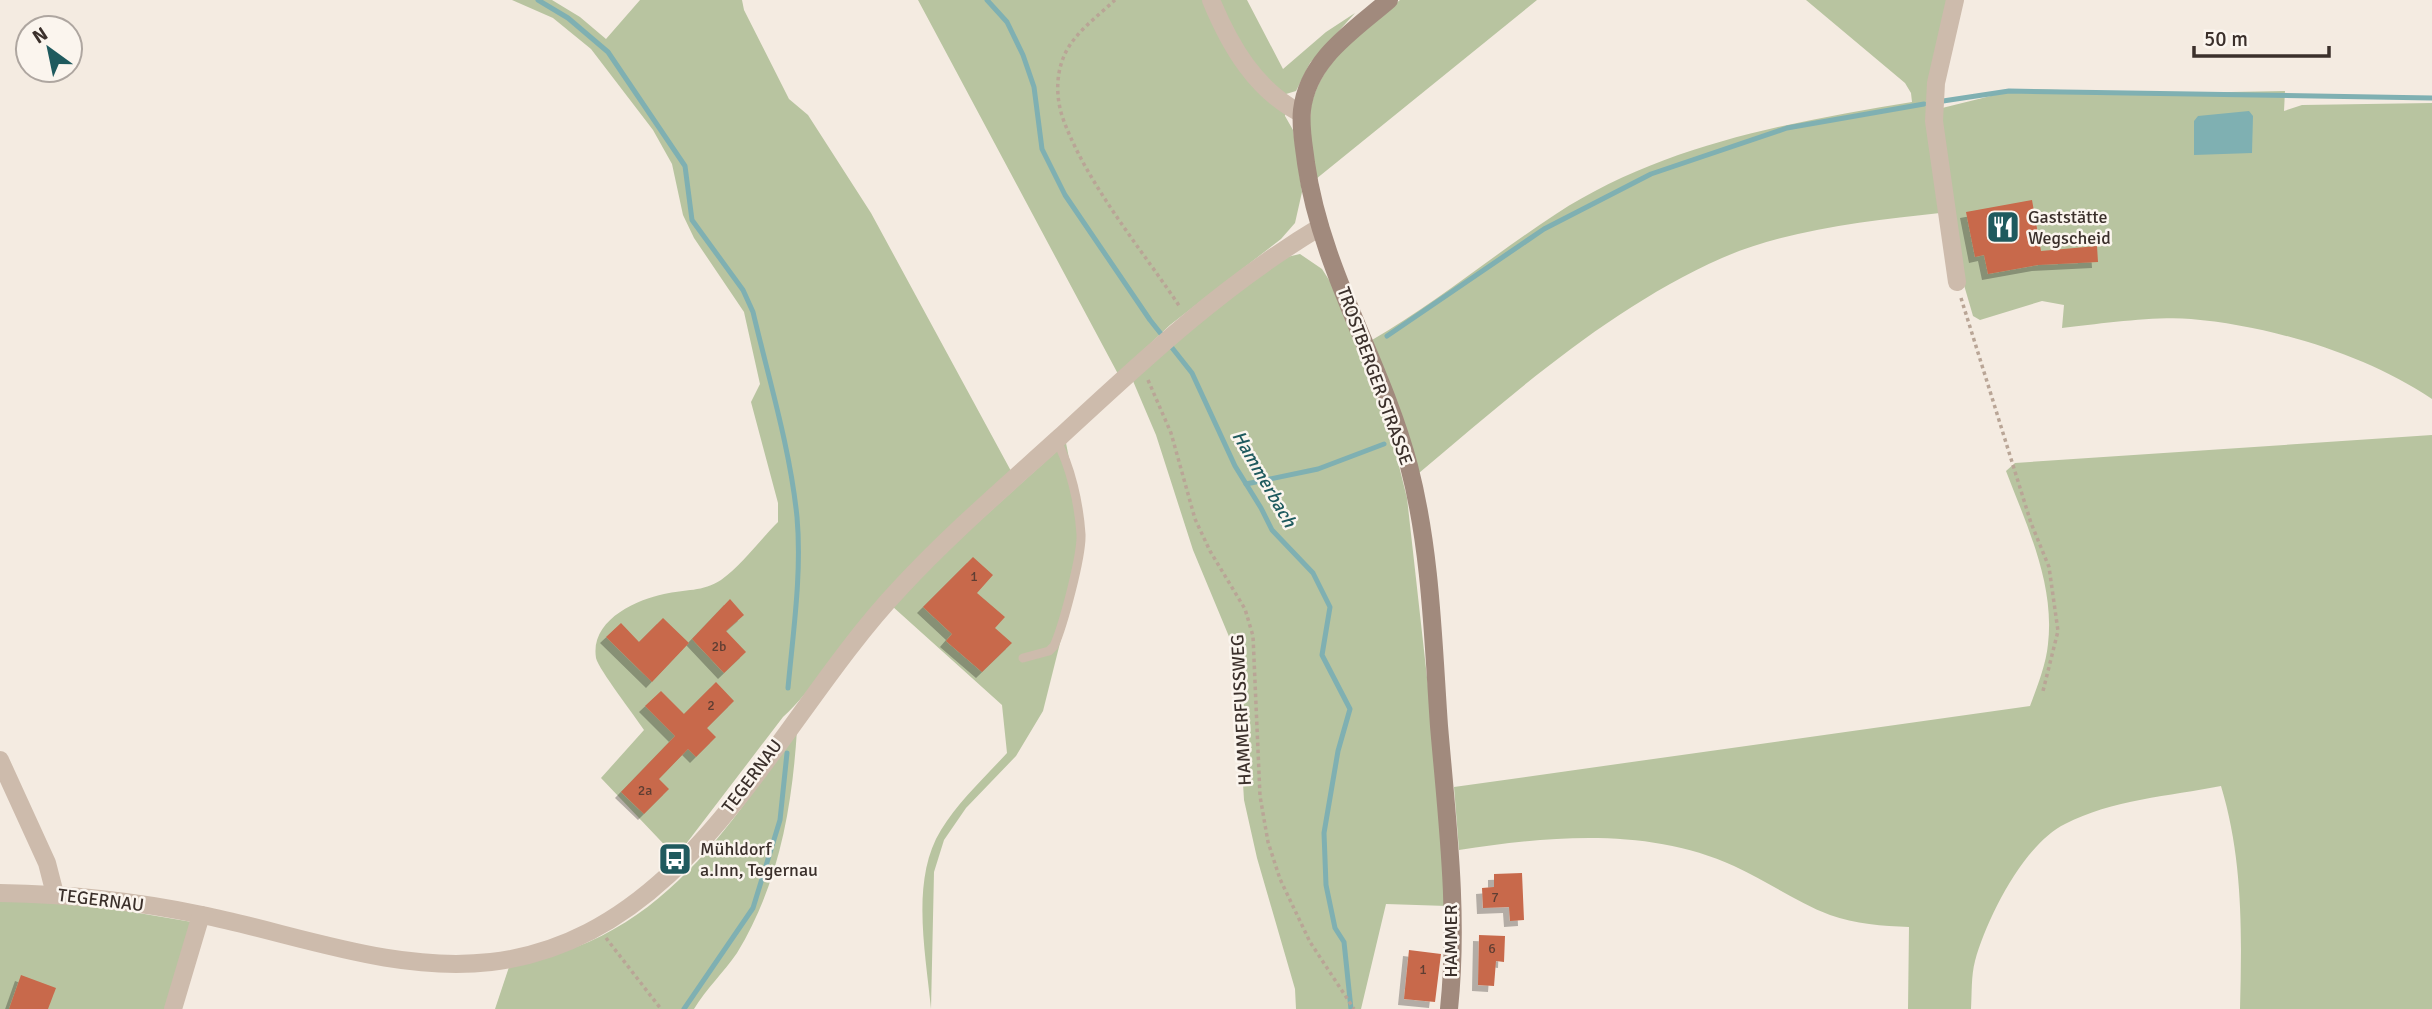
<svg xmlns="http://www.w3.org/2000/svg" width="2432" height="1009" font-family="Signika,sans-serif">
<style>
.green{fill:#b8c4a0}
.water{fill:#7fb0b2}
.lines{fill:none;stroke-linecap:round;stroke-linejoin:round}
.stream{stroke:#7fb0b2;stroke-width:5}
.building{fill:#c8694b;filter:url(#shadow)}
.path{stroke:#b9a596;stroke-width:3.5;stroke-dasharray:3.5 3.5;stroke-linecap:butt}
.service{stroke:#cdbbac;stroke-width:9}
.minor{stroke:#cdbbac;stroke-width:18}
.secondary{stroke:#a18a7d;stroke-width:18}
.labels{text-anchor:middle;dominant-baseline:central;stroke-width:5;stroke-linejoin:round;paint-order:stroke}
.number-label{font-size:14px;fill:#5e3e33}
.poi-label{font-size:18px;fill:#3b302b;stroke:#fbf5ee;text-anchor:start}
.street-label{font-size:18px;fill:#3b302b;stroke:#fbf5ee}
.water-label{font-size:19px;font-style:italic;fill:#1f5a5e;stroke:#fbf5ee}
</style>
<defs>
<filter id="shadow"><feDropShadow dx="-6" dy="6" stdDeviation="0" flood-color="#0004"/></filter>
</defs>
<rect width="100%" height="100%" fill="#f4ebe1"/>
<g class="green">
<path d="M512,0h40l28,17 26,22 34,-39h102l2,10 45,89 19,16 63,98 140,258c-50,48 -102,95 -148,147 -28,32 -49,71 -80,99l-107,140 -75,-79 43,-48c-9,-14 -45,-60 -48,-72 -6,-38 40,-58 68,-64 21,-5 39,-2 57,-14 21,-15 39,-40 57,-58v-19l-27,-101 9,-18 -16,-72 -50,-74 -11,-23 -11,-51 -19,-34 -62,-81 -38,-31z"/>
<polygon points="918,0 1247,0 1283,69 1326,32 1355,13 1310,63 1296,91 1286,94 1285,116 1293,130 1302,192 1295,223 1281,239 1170,325 1118,374"/>
<path d="M1400,0h137l-221,179c-2,-15 -6,-29 -7,-44 -4,-63 47,-99 91,-135z"/>
<path d="M1806,0h143l-15,65 6,148c-72,8 -151,16 -218,45 -113,50 -209,136 -303,215l-47,-133c64,-37 121,-85 184,-126 106,-69 234,-92 356,-112l-1,-9 -6,-10z"/>
<path d="M2019,89l158,4 108,-2 -1,20 18,-6 130,-2v296c-67,-45 -161,-73 -241,-80 -37,-3 -92,5 -129,9l2,-23 -22,-4 -62,19 -7,-4 -9,-31 -26,-176z"/>
<polygon points="1300,254 1322,269 1331,283 1390,430 1407,498 1438,776 1447,906 1386,904 1361,1009 1296,1009 1295,989 1257,858 1244,800 1235,651 1193,550 1156,435 1133,381 1207,314 1287,257"/>
<path d="M2432,435v574h-192c2,-76 3,-150 -19,-223 -51,10 -110,14 -156,38 -42,21 -78,94 -90,137 -4,15 -3,33 -4,48h-63l1,-82c-26,-1 -54,-3 -79,-12 -34,-13 -63,-34 -96,-49 -85,-39 -185,-30 -275,-16l-5,-63 576,-81c7,-19 16,-41 18,-62 7,-60 -21,-118 -42,-173l9,-8z"/>
<path d="M1066,443l17,86 -1,26 -39,156 -27,45 -50,52 -22,32 -10,32 -3,137c-5,-55 -21,-129 10,-179 17,-28 44,-53 66,-77l-5,-48 -110,-99 42,-44z"/>
<path d="M797,730c-5,78 -18,154 -60,223 -13,19 -31,36 -43,56h-199l14,-42c36,-9 73,-19 105,-38 80,-45 132,-127 183,-199z"/>
<polygon points="0,901 79,903 192,922 169,1009 0,1009"/>
</g>
<polygon class="water" points="2249,111 2253,116 2252,153 2194,155 2194,121 2198,116"/>
<g class="lines">
<g class="stream">
<path d="M538,0l30,18 40,34 77,114 7,54 51,70 10,22c16,68 37,136 44,205 5,56 -4,116 -9,171"/>
<polyline points="987,0 1007,22 1023,55 1034,87 1042,149 1065,195 1150,320 1192,373 1235,466 1261,508 1272,530 1313,573 1330,607 1322,655 1350,709 1338,751 1324,833 1326,885 1335,928 1344,942 1351,1009"/>
<polyline points="1943,101 2009,91 2432,98"/>
<polyline points="1387,336 1544,229 1651,174 1787,128 1924,104"/>
<polyline points="1246,484 1318,469 1384,444"/>
<polyline points="684,1009 753,908 780,820 787,753"/>
</g>
</g>
<g class="building">
<polygon points="2032,200 2041,251 2097,246 2098,262 2038,265 1988,274 1984,255 1975,257 1966,212"/>
<polygon points="973,557 993,575 977,593 1005,617 995,628 1012,643 982,672 946,641 952,634 923,607"/>
<polygon points="730,599 744,615 726,631 746,652 724,673 692,639"/>
<polygon points="663,618 689,643 652,682 606,637 621,623 639,642"/>
<polygon points="716,682 734,701 707,728 716,737 696,757 688,749 659,779 669,789 644,814 621,792 675,736 645,706 661,691 684,714"/>
<polygon points="1522,873 1524,920 1510,921 1509,907 1483,908 1482,888 1494,887 1494,874"/>
<polygon points="1479,935 1505,936 1504,962 1496,961 1494,986 1478,985"/>
<polygon points="1409,950 1441,954 1435,1002 1404,999"/>
<polygon points="21,975 56,988 48,1009 9,1009"/>
</g>
<g class="lines">
<g class="path">
<path d="M1115,0c-17,16 -42,34 -51,56 -9,21 -8,46 1,68 25,64 77,126 115,183"/>
<polyline points="1961,298 2031,523 2049,567 2058,631 2043,691"/>
<polyline points="1148,380 1171,433 1195,519 1210,551 1245,609 1253,636 1260,796 1268,842 1280,879 1310,942 1354,1009"/>
<polyline points="606,938 661,1009"/>
</g>
<path class="service" d="M1023,658l26,-7 5,-5c9,-20 28,-90 27,-112 -2,-29 -10,-68 -25,-94"/>
<g class="minor">
<path d="M1211,0c19,46 45,91 91,114"/>
<polyline points="1955,0 1936,83 1934,121 1957,282"/>
<polyline points="0,760 47,863 55,894"/>
<path d="M0,893c68,1 136,8 202,22 94,19 191,58 289,47 200,-23 285,-243 409,-374 50,-54 106,-102 160,-151 82,-76 163,-152 260,-210"/>
<polyline points="173,1009 201,915"/>
</g>
<path class="secondary" d="M1389,0c-36,31 -81,59 -87,110 -2,18 2,36 4,53 15,107 76,200 103,303 22,85 24,174 30,260 8,94 20,189 10,283"/>
</g>
<defs>
<symbol id="restaurant-square" viewBox="-11 -11 22 22"><rect x="-9" y="-9" width="18" height="18" rx="4" fill="#1f5a5e" stroke="#fbf5ee"/><path d="M-5-6h1v4h1v-4h1v4h1v-4h1v5L-1.5 .5V6h-2V.5L-5-1ZM5-6V6H3V1.5H1.5Q1.5-4 5-6Z" fill="#fff"/></symbol>
<symbol id="bus-square" viewBox="-11 -11 22 22"><rect x="-9" y="-9" width="18" height="18" rx="4" fill="#1f5a5e" stroke="#fbf5ee"/><path d="M-5-6H5V4H4V6H2V4H-2V6H-4V4H-5ZM-3.5-4V0h7V-4ZM-3.5 1.2v1.5H-2V1.2ZM2 1.2v1.5H3.5V1.2Z" fill="#fff"/></symbol>
</defs>
<g fill-rule="evenodd">
<use href="#restaurant-square" x="1984" y="208" width="38" height="38"/>
<use href="#bus-square" x="656" y="840" width="38" height="38"/>
</g>
<g class="labels">
<g class="number-label">
<text x="974" y="576">1</text>
<text x="719" y="646">2b</text>
<text x="711" y="705">2</text>
<text x="645" y="790">2a</text>
<text x="1495" y="897">7</text>
<text x="1492" y="948">6</text>
<text x="1423" y="969">1</text>
</g>
<g class="poi-label">
<text x="2028" y="217">Gaststätte<tspan x="2028" dy="21">Wegscheid</tspan></text>
<text x="700" y="849">Mühldorf<tspan x="700" dy="21">a.Inn, Tegernau</tspan></text>
</g>
<g class="street-label">
<text transform="translate(1375 376) rotate(70)">TROSTBERGER STRASSE</text>
<text transform="translate(1241 710) rotate(-93)">HAMMERFUSSWEG</text>
<text transform="translate(752 776) rotate(-53)">TEGERNAU</text>
<text transform="translate(101 900) rotate(7)">TEGERNAU</text>
<text transform="translate(1451 941) rotate(-90)">HAMMER</text>
</g>
<g class="water-label">
<text transform="translate(1264 479) rotate(60)">Hammerbach</text>
</g>
</g>
<g transform="translate(49 49) rotate(327)"><circle r="33" fill="#fbf5ee" stroke="#aea6a0" stroke-width="2"/>
<path d="M0-5L12 26L0 18L-12 26Z" fill="#1f5a5e"/>
<text y="-10" font-size="19" font-weight="bold" text-anchor="middle" fill="#3b302b">N</text>
</g>
<path d="M2194 46v10h135v-10" fill="none" stroke="#3b302b" stroke-width="3.5"/>
<text x="2204" y="46" font-size="21" fill="#3b302b" stroke="#fbf5ee" stroke-width="5" paint-order="stroke">50 m</text>
</svg>
